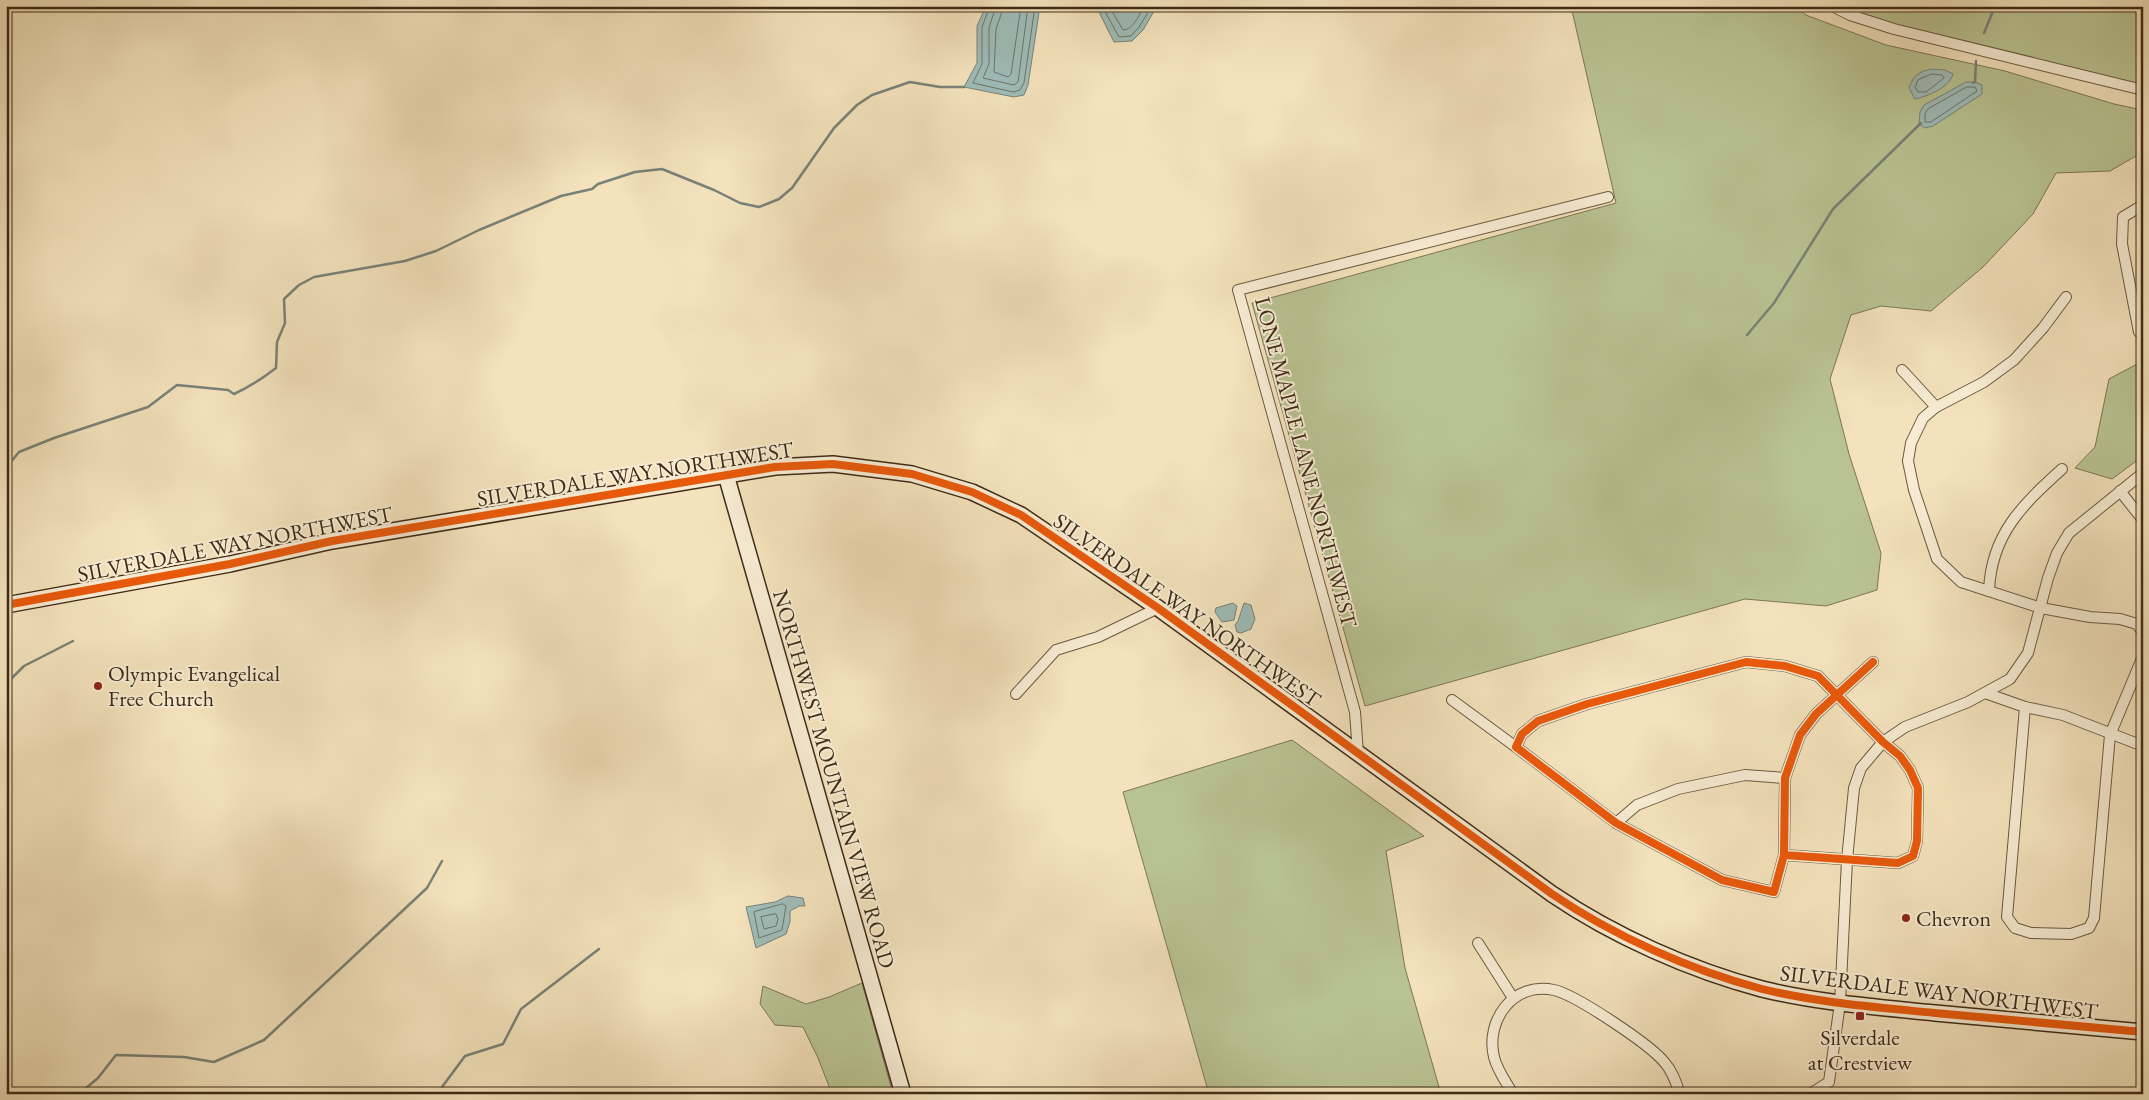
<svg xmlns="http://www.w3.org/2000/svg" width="2149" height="1100" font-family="'EB Garamond',serif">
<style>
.green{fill:#b9c392;stroke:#7c7754}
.water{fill:#9ebcb8;stroke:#788278}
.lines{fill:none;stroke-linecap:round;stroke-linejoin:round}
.shore{stroke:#6e7468;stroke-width:1}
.stream{stroke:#788278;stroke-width:2.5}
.street-casing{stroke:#6b5940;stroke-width:12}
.secondary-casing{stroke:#3e2b17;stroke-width:18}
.street{stroke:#f7ecd3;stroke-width:10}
.secondary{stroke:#f7ecd3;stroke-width:15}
.cycleway-casing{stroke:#f7ecd3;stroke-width:11}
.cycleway{stroke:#e8590c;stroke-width:8}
.poi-dot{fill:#8f2418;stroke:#f7ecd3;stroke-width:2}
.labels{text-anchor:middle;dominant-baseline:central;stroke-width:4;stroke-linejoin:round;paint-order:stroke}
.street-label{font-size:22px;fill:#3e2b17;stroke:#f7ecd3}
.poi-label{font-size:22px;fill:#3e2b17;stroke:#f7ecd3;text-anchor:start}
</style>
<rect width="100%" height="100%" fill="#f3e2bc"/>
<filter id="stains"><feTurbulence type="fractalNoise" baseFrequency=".004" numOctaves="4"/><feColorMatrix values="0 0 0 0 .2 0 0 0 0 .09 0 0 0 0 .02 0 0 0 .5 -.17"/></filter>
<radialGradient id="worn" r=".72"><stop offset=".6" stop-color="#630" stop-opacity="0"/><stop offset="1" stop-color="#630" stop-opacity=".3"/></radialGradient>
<g class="green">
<polygon points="1571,6 1795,6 1806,15 1886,45 2005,71 2114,104 2143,110 2143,152 2110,171 2056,173 2033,214 1983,267 1931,311 1881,306 1851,315 1830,379 1849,454 1881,553 1877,590 1826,606 1745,599 1365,706 1252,303 1616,203"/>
<polygon points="1832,6 2143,6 2143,90 1977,49"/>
<polygon points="2139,363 2143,364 2143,456 2112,479 2075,468 2095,447 2109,379"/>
<polygon points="1292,740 1424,836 1386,851 1405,968 1441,1094 1209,1094 1123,792"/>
<polygon points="862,983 893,1094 832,1094 818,1058 803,1027 775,1025 760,1004 763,986 806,1004 829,997"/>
</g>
<g class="water">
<polygon points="986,6 1040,6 1028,85 1024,95 1014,97 964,87 977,63 977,26"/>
<polygon points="1096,6 1157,6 1143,30 1132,41 1114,42"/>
<path d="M1931,69l14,1 8,4c-4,14 -25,22 -38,25l-6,-11c5,-13 9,-16 22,-19z"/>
<polygon points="1966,82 1975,82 1982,85 1982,94 1933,126 1925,128 1919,124 1920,112 1924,105"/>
<polygon points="1233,603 1237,606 1234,620 1222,622 1215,612 1216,608"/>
<polygon points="1244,603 1251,605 1255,619 1251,629 1241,633 1237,632 1235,625 1238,621"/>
<polygon points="788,896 803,898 805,906 799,906 790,911 790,922 786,934 756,948 746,907 775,902"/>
</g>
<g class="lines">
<g class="shore">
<polyline points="990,6 982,27 982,64 973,83 1013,92 1020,90 1024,83 1035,6"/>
<polyline points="996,6 989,28 989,64 983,78 1014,85 1018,82 1028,6"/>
<polyline points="1004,6 996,29 994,72 1008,77 1011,74 1021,6"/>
<polyline points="1102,6 1119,37 1131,36 1139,27 1152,6"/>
<path d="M1109,6l14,24c10,0 16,-15 21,-24"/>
<polygon points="1932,74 1942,75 1944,78 1926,92 1918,92 1915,87 1918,80"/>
<polygon points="1967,87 1975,87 1977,91 1931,122 1925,122 1925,114 1928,109"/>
<polygon points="783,904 786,906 782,930 759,938 754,912"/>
<polygon points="776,914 778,919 776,926 764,929 761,917"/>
</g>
<g class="stream">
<polyline points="1984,33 1995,6"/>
<polyline points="1973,83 1975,82 1976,61"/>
<polyline points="1747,335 1774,303 1833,209 1921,123"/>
<path d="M6,468l13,-16 35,-14 94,-31 29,-22 51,5 6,4c16,-7 29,-16 42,-26l1,-26 8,-19 -1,-24 15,-14 15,-8 91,-16 31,-10 43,-21 82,-34 31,-7 6,-5 37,-12 27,-3 52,21 26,13 19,4 20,-8 13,-11 42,-60 23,-23 15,-10 38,-13 30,5h24"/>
<polyline points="6,684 24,666 73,641"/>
<polyline points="79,1094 98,1078 116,1055 184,1057 214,1062 264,1040 427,888 442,861"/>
<polyline points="441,1094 442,1087 465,1056 503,1044 521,1009 599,949"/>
</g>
<defs>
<g id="street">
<polyline points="1832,6 1850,15 1894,29 2143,90"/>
<polyline points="2066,297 2043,328 2014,360 1984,382 1936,407 1923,418 1911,443 1908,461 1914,490 1937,559 1961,582 2041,608 2090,617 2120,619 2137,624 2143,633"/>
<polyline points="2139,332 2122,244 2123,217 2143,205"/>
<polyline points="1902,370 1936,407"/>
<polyline points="2120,491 2143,520"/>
<path d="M1989,591c2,-56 33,-86 73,-122"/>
<polyline points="1016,694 1056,650 1098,637 1158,608"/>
<polyline points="1988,694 2025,707 2063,715 2143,746"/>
<polyline points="1452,700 1516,747"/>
<polyline points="2025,707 2007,917 2015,928 2031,933 2071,934 2089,928 2094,918 2110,735 2143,656"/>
<polyline points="1358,753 1355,712 1238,290 1608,197"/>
<polyline points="1616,823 1637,805 1678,789 1745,775 1785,778"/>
<polyline points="1784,855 1898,863 1913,856 1917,841 1918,788 1910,770 1900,756 1883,742 1818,676 1785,666 1746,662 1587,704 1538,721 1522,734 1516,747 1616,823 1722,880 1774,892 1784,855 1785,778 1800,735 1816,714 1873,662"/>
<polyline points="1478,943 1513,998"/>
<path d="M1513,1094c-7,-12 -16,-24 -19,-37 -9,-37 20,-76 60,-67 22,5 97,55 111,73 8,9 11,20 15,31"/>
<polyline points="1810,1094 1829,1082 1840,1003 1847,860 1854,788 1861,768 1883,742 1905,727 1968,702 2010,679 2028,653 2048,578 2057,553 2069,533 2143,473"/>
</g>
<g id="secondary">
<polyline points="726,475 903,1094"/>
<path d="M6,605l224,-41 102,-23 443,-74 58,-3 79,10 60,18 49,23 137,93 394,286c62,42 138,76 210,95 57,14 115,18 173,24 69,6 138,13 208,19"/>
</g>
</defs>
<use href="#street" class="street-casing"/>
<use href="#secondary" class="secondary-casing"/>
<use href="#street" class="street"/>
<use href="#secondary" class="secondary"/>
<defs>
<g id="cycleway">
<path d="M6,605l224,-41 102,-23 443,-74 58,-3 79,10 60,18 49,23 137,93 394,286c62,42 138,76 210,95 57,14 115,18 173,24 69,6 138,13 208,19"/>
<polyline points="1784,855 1898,863 1913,856 1917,841 1918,788 1910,770 1900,756 1883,742 1818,676 1785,666 1746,662 1587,704 1538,721 1522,734 1516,747 1616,823 1722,880 1774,892 1784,855 1785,778 1800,735 1816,714 1873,662"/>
</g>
</defs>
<use href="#cycleway" class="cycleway-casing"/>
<use href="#cycleway" class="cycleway"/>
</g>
<g class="poi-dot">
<circle cx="98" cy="686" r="5"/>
<circle cx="1906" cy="918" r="5"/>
<rect x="1855" y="1011" width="10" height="10" rx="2.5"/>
</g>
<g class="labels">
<g class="street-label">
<text transform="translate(1306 462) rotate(75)">LONE MAPLE LANE NORTHWEST</text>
<text transform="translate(635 474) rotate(-9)">SILVERDALE WAY NORTHWEST</text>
<text transform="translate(235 544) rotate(-11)">SILVERDALE WAY NORTHWEST</text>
<text transform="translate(1187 610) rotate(35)">SILVERDALE WAY NORTHWEST</text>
<text transform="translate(834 779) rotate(74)">NORTHWEST MOUNTAIN VIEW ROAD</text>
<text transform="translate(1939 992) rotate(7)">SILVERDALE WAY NORTHWEST</text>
</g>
<g class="poi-label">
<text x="108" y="673">Olympic Evangelical<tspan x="108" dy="25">Free Church</tspan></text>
<text x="1916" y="918">Chevron</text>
<text x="1860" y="1037" text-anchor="middle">Silverdale<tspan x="1860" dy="25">at Crestview</tspan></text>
</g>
</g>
<rect width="2149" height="1100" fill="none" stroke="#f3e2bc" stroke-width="25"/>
<rect x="8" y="8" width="2134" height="1085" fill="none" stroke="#3e2b17" stroke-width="2.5"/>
<rect x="12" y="12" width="2124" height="1075" fill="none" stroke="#3e2b17"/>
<rect width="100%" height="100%" filter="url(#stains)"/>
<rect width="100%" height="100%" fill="url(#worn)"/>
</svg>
